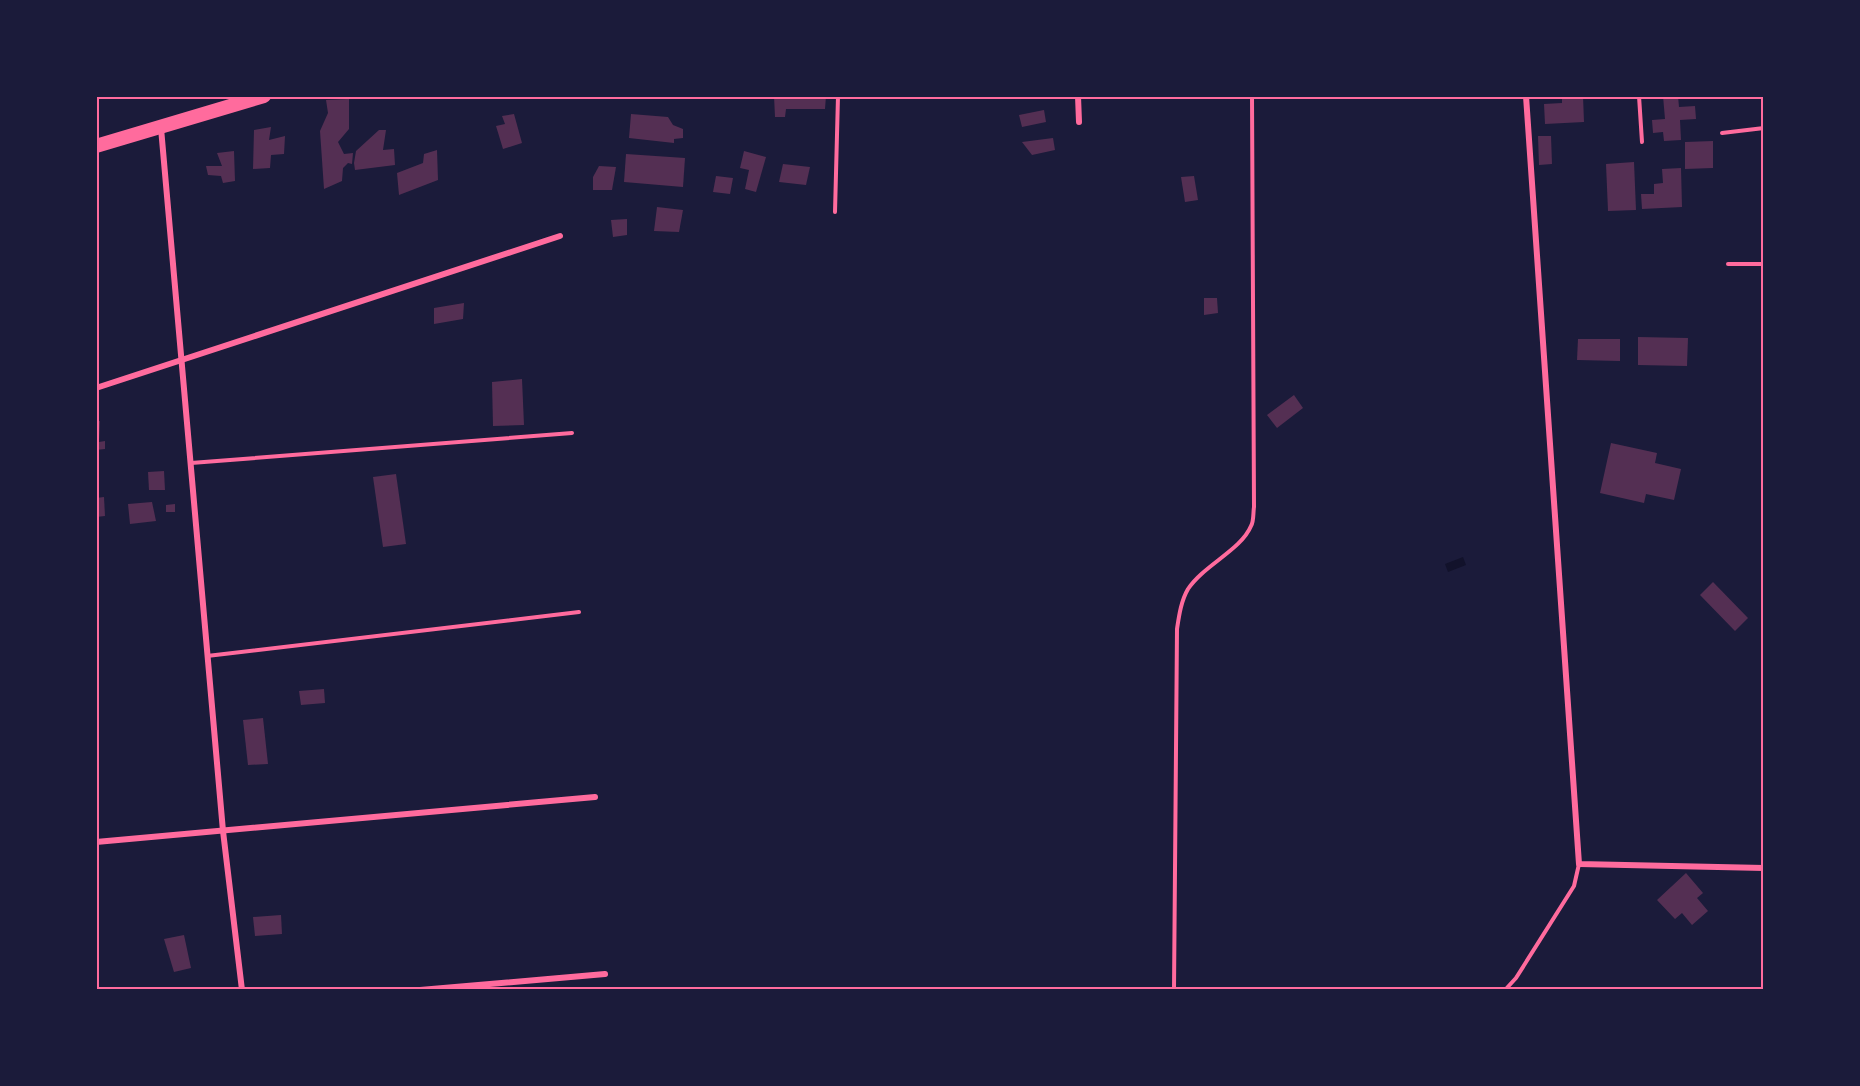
<svg xmlns="http://www.w3.org/2000/svg" width="1860" height="1086" font-family="Ubuntu,sans-serif">
<style>
.water{fill:#12122b}
.building{fill:#542f53}
.lines{fill:none;stroke-linecap:round;stroke-linejoin:round}
.service{stroke:#ff6b9d;stroke-width:4}
.minor{stroke:#ff6b9d;stroke-width:6}
.primary{stroke:#ff6b9d;stroke-width:14}
.neatline{fill:none;stroke:#ff6b9d;stroke-width:2}
</style>
<rect width="100%" height="100%" fill="#1b1b3a"/>
<polygon class="water" points="1463,557 1466,565 1448,572 1445,564"/>
<g class="building">
<polygon points="774,96 826,96 825,109 786,109 785,117 775,117"/>
<polygon points="1562,96 1583,96 1584,122 1545,124 1544,104 1562,103"/>
<polygon points="1663,96 1678,96 1679,107 1695,106 1696,119 1680,120 1681,140 1664,141 1663,132 1653,133 1652,120 1665,119"/>
<polygon points="349,99 349,129 338,142 344,154 353,153 352,164 348,163 343,168 342,181 324,189 320,131 328,113 326,100"/>
<polygon points="1044,110 1046,122 1022,127 1019,115"/>
<polygon points="514,114 522,143 503,149 496,126 505,124 502,116"/>
<polygon points="631,114 668,117 673,125 683,129 683,138 674,139 674,143 629,138"/>
<polygon points="271,127 269,140 285,136 284,154 271,155 270,168 253,169 254,130"/>
<polygon points="379,130 386,130 383,150 394,149 395,165 355,170 354,163 356,151"/>
<polygon points="1538,136 1551,136 1552,164 1539,165"/>
<polygon points="1053,138 1055,150 1032,155 1022,142"/>
<polygon points="1713,141 1713,168 1685,169 1685,142"/>
<polygon points="437,150 438,180 399,195 397,173 423,163 424,154"/>
<polygon points="234,151 235,181 223,183 221,176 208,175 206,166 222,166 217,153"/>
<polygon points="744,151 766,157 756,192 745,189 749,170 740,168"/>
<polygon points="626,154 685,158 683,187 624,182"/>
<polygon points="1634,162 1636,210 1608,211 1606,164"/>
<polygon points="783,164 810,167 806,185 779,182"/>
<polygon points="599,166 616,167 612,190 593,190 593,177"/>
<polygon points="1681,168 1682,207 1642,209 1641,194 1654,194 1654,184 1663,183 1662,169"/>
<polygon points="716,176 733,178 730,194 713,192"/>
<polygon points="1194,176 1198,200 1185,202 1181,177"/>
<polygon points="657,207 683,210 679,232 654,231"/>
<polygon points="627,219 627,235 613,237 611,220"/>
<polygon points="1204,298 1217,298 1218,313 1204,315"/>
<polygon points="464,303 463,319 434,324 434,308"/>
<polygon points="1638,337 1688,338 1687,366 1638,365"/>
<polygon points="1578,339 1620,339 1620,361 1577,360"/>
<polygon points="522,379 524,425 493,426 492,382"/>
<polygon points="1294,395 1303,408 1277,428 1267,415"/>
<polygon points="96,421 100,421 99,442 105,441 105,449 96,450"/>
<polygon points="1611,443 1657,453 1655,463 1681,469 1674,500 1646,494 1644,503 1600,493"/>
<polygon points="164,471 165,490 149,490 148,472"/>
<polygon points="396,474 406,544 383,547 373,477"/>
<polygon points="104,497 105,516 96,517 96,498"/>
<polygon points="152,502 156,521 130,524 128,504"/>
<polygon points="175,504 175,512 166,512 166,505"/>
<polygon points="1713,582 1748,618 1735,631 1700,595"/>
<polygon points="324,689 325,703 301,705 299,691"/>
<polygon points="263,718 268,764 248,765 243,720"/>
<polygon points="1686,873 1703,893 1697,898 1708,911 1692,925 1682,913 1675,919 1657,900"/>
<polygon points="281,915 282,934 255,936 253,917"/>
<polygon points="184,935 191,968 174,972 164,939"/>
</g>
<g class="lines">
<g class="service">
<polyline points="1639,96 1642,142"/>
<polyline points="1722,133 1764,128"/>
<polyline points="835,212 838,96"/>
<polyline points="1728,264 1764,264"/>
<polyline points="191,463 572,433"/>
<polyline points="207,656 579,612"/>
<path d="M1174,990l3,-361c2,-13 4,-28 11,-40 16,-24 53,-39 63,-63 3,-5 2,-13 3,-19l-2,-411"/>
<polyline points="1505,990 1516,978 1574,886 1579,864"/>
</g>
<g class="minor">
<polyline points="1078,96 1079,122"/>
<polyline points="1526,96 1579,864 1764,868"/>
<polyline points="161,128 223,831 242,990"/>
<polyline points="96,388 560,236"/>
<polyline points="96,842 595,797"/>
<polyline points="420,990 605,974"/>
</g>
<polyline class="primary" points="96,146 264,96"/>
</g>
<rect width="1860" height="1086" fill="none" stroke="#1b1b3a" stroke-width="195"/>
<rect x="98" y="98" width="1664" height="890" class="neatline"/>
</svg>
